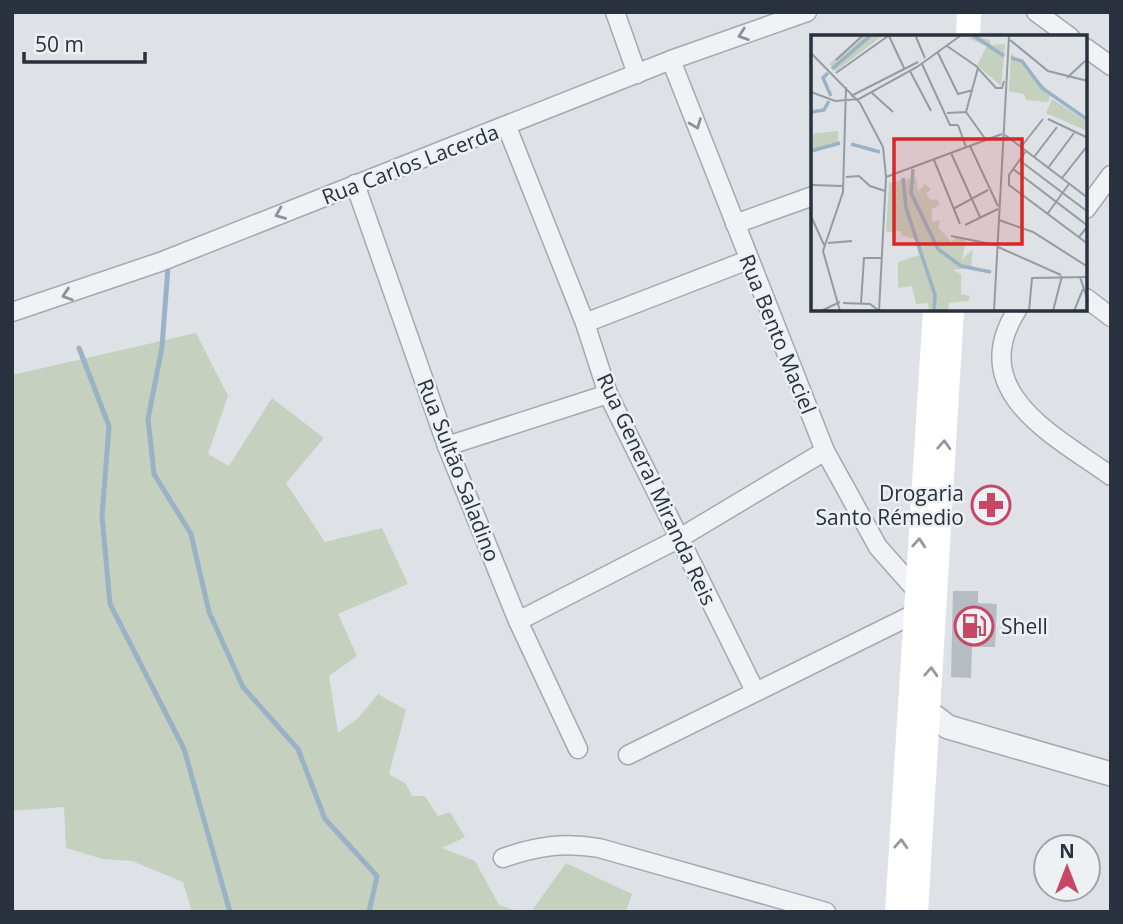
<svg xmlns="http://www.w3.org/2000/svg" width="1123" height="924" font-family="'Open Sans',sans-serif">
<style>
.green{fill:#c5d0bf}
.lines{fill:none;stroke-linecap:round;stroke-linejoin:round}
.stream{stroke:#9ab2c5;stroke-width:5}
.building{fill:#b5bcc3}
.minor-casing{stroke:#a4a9b1;stroke-width:21}
.tertiary-casing{stroke:#a4a9b1;stroke-width:26}
.minor{stroke:#f0f2f5;stroke-width:18}
.tertiary{stroke:#f0f2f5;stroke-width:23}
.secondary{stroke:#fff;stroke-width:24}
.oneway{stroke:#8c9299}
.oneway2{stroke:#94989e}
.labels{text-anchor:middle;dominant-baseline:central;stroke-width:5;stroke-linejoin:round;paint-order:stroke}
.street-label{font-size:21px;fill:#28313d;stroke:#edf1f4}
.poi-label{font-size:21px;fill:#28313d;stroke:#edf1f4;text-anchor:end}
.inset-river{fill:none;stroke:#9ab2c5;stroke-width:3.5}
.inset-road{fill:none;stroke:#959ba3;stroke-width:2}
.view{fill:#d62828;fill-opacity:0.15;stroke:#d62828;stroke-width:3.5}
.inset-edge{fill:none;stroke:#28313d;stroke-width:3.5}
</style>
<rect width="100%" height="100%" fill="#dee2e7"/>
<g class="green">
<polygon points="196,333 228,396 208,454 229,466 272,398 324,438 286,483 325,542 382,528 408,584 338,614 357,656 329,676 338,733 358,718 378,694 406,710 389,774 406,784 412,796 425,796 438,816 450,812 465,837 442,848 475,861 499,905 519,912 192,912 183,882 132,861 103,859 66,848 64,807 12,811 12,375"/>
<polygon points="566,863 632,894 626,912 531,912"/>
</g>
<g class="lines">
<g class="stream">
<polyline points="168,267 162,347 148,419 154,474 191,534 209,612 243,687 298,749 325,819 377,876 369,912"/>
<polyline points="79,348 109,426 102,516 110,604 184,749 230,912"/>
</g>
</g>
<polygon class="building" points="953,591 978,591 978,603 997,604 995,647 972,647 971,678 951,677"/>
<g class="lines">
<defs>
<g id="minor">
<polyline points="615,12 637,74"/>
<polyline points="1036,12 1070,37"/>
<polyline points="1086,48 1111,66"/>
<polyline points="671,60 825,451 878,547 916,590"/>
<polyline points="507,127 585,323 608,394 755,691"/>
<polyline points="355,184 447,446 518,621 578,749"/>
<polyline points="1086,209 1111,175"/>
<polyline points="735,224 813,196"/>
<polyline points="1086,298 1111,317"/>
<path d="M1017,310c-52,82 38,126 94,166"/>
<polyline points="12,312 160,262 671,60 807,12"/>
<polyline points="585,323 748,260"/>
<polyline points="447,446 608,394"/>
<polyline points="518,621 678,539 825,451"/>
<polyline points="628,755 916,613"/>
<path d="M503,858c34,-12 61,-16 96,-10l227,64"/>
</g>
<polyline id="tertiary" points="928,712 948,727 1111,774"/>
</defs>
<use href="#minor" class="minor-casing"/>
<use href="#tertiary" class="tertiary-casing"/>
<use href="#minor" class="minor"/>
<use href="#tertiary" class="tertiary"/>
<g class="secondary">
<polyline points="968,37 969,12"/>
<polyline points="897,912 935,310"/>
<polyline points="916,912 952,310"/>
</g>
</g>
<defs><path id="oneway-chevron" d="M-2-3.5L2.5 0L-2 3.5" fill="none" stroke-width="1.6" stroke-linecap="round" stroke-linejoin="round" transform="scale(1.75)"/></defs>
<g class="oneway">
<use href="#oneway-chevron" transform="translate(743 35) rotate(161)"/>
<use href="#oneway-chevron" transform="translate(696 124) rotate(69)"/>
<use href="#oneway-chevron" transform="translate(280 214) rotate(158)"/>
<use href="#oneway-chevron" transform="translate(67 295) rotate(162)"/>
</g>
<g class="oneway2">
<use href="#oneway-chevron" transform="translate(944 445) rotate(-87)"/>
<use href="#oneway-chevron" transform="translate(919 543) rotate(-86)"/>
<use href="#oneway-chevron" transform="translate(931 672) rotate(-87)"/>
<use href="#oneway-chevron" transform="translate(901 844) rotate(-87)"/>
</g>
<defs>
<symbol id="pharmacy-ring" viewBox="-11 -11 22 22"><circle r="9.5" fill="#edf1f4" stroke="#c74765" stroke-width="1.5"/><path d="M-2-6h4v4h4v4h-4v4h-4v-4h-4v-4h4Z" fill="#c74765"/></symbol>
<symbol id="fuel-ring" viewBox="-11 -11 22 22"><circle r="9.5" fill="#edf1f4" stroke="#c74765" stroke-width="1.5"/><path d="M-5.5-6h7V0h2V4h1.3V-2.5L3-4.5l.8-.8L6-3V5H2.5V1h-1V6h-7ZM-4.2-4.7v3.2H.2V-4.7Z" fill="#c74765"/></symbol>
</defs>
<g fill-rule="evenodd">
<use href="#pharmacy-ring" x="969" y="483" width="44" height="44"/>
<use href="#fuel-ring" x="952" y="604" width="44" height="44"/>
</g>
<g class="labels">
<g class="street-label">
<text transform="translate(410 164) rotate(-21)">Rua Carlos Lacerda</text>
<text transform="translate(778 334) rotate(68)">Rua Bento Maciel</text>
<text transform="translate(459 470) rotate(69)">Rua Sultão Saladino</text>
<text transform="translate(657 489) rotate(65)">Rua General Miranda Reis</text>
</g>
<g class="poi-label">
<text x="964" y="493">Drogaria<tspan x="964" dy="24">Santo Rémedio</tspan></text>
<text x="1001" y="626" text-anchor="start">Shell</text>
</g>
</g>
<g transform="translate(811 35)">
<rect width="276" height="276" fill="#dee2e7"/>
<path d="M51,1h20l-46,35 -7,-7zM166,1l13,4 1,5 14,-1 -4,42 -24,-21 10,-19 -19,-8zM200,18l40,40 -3,9 -22,-2 -2,-6 -15,-3zM241,64l35,23v9l-41,-18zM27,96v14l-27,5v-16zM105,142l2,14 7,-7 6,5 -5,5 5,6 6,-1 3,6 -8,4v13l8,-2 -2,7 13,15 7,-5 8,4 -4,18 11,-10 -2,19 -18,2 8,4v20l9,2 -2,5 -19,2 -1,8h-19l-1,-8 -12,1 -4,-18 -14,2v-26l21,-7 -4,-16 -14,-4v-4l-15,1 3,-49z" fill="#c5d0bf"/>
<path class="inset-river" d="M163,1l30,20M200,23l11,3 20,27 46,32M21,34l38,-33M17,38l-5,5 8,18M0,77l13,-2 5,-9M40,109l29,8M0,116l29,-8M102,134l-2,24 27,56 23,17 30,6M92,143l3,30 29,87 -1,16"/>
<path class="inset-road" d="M78,1l15,32M105,2l9,21M199,5l38,31 40,10M136,11l29,20 20,22h6l2,-7M0,18l49,50 23,44 3,30 -7,134M127,18l20,41 15,-4M25,25l26,-24M111,29l28,61h8M99,36l21,40M25,38l52,-37M256,43l18,-17M0,57l24,9 24,-2 58,-32 43,-31M61,58l21,19M40,61l67,-34M155,77l12,-44M136,78l19,-1 20,28M237,84l40,19M147,90l8,22M194,100l83,63M159,111l28,60M210,112l22,-28M215,116l-17,24v10l79,59M140,118l29,64M223,122l23,-30M123,125l26,64M208,125l69,52M237,133l26,-35M202,134l75,57 -9,11M35,142l13,-1 11,10 15,5M75,142l116,-43M251,143l26,-33M0,150l32,1M142,174l35,-19M237,178l21,-29M0,181l13,29M188,185l34,12 55,35M154,190l33,-16M140,201l45,9M17,208l24,-2M187,212l63,28M269,242l8,24M32,268l27,1 8,6M50,268l3,-45h18M10,276l19,-9M29,276l-17,-60 20,-59 3,-105M183,276l15,-275M218,276l3,-33 56,-1M242,276l9,-35M263,276l9,-22"/>
<path class="view" d="M83,104h128v105h-128z"/>
<rect width="276" height="276" class="inset-edge"/>
</g>
<rect width="1123" height="924" fill="none" stroke="#28313d" stroke-width="28"/>
<g transform="translate(1067 868)"><circle r="33" fill="#edf1f4" stroke="#9ea4ab" stroke-width="2"/>
<path d="M0-5L12 26L0 18L-12 26Z" fill="#c74765"/>
<text y="-10" font-size="19" font-weight="bold" text-anchor="middle" fill="#28313d">N</text>
</g>
<path d="M24 52v10h121v-10" fill="none" stroke="#28313d" stroke-width="3.5"/>
<text x="35" y="52" font-size="21" fill="#28313d" stroke="#edf1f4" stroke-width="5" paint-order="stroke">50 m</text>
</svg>
